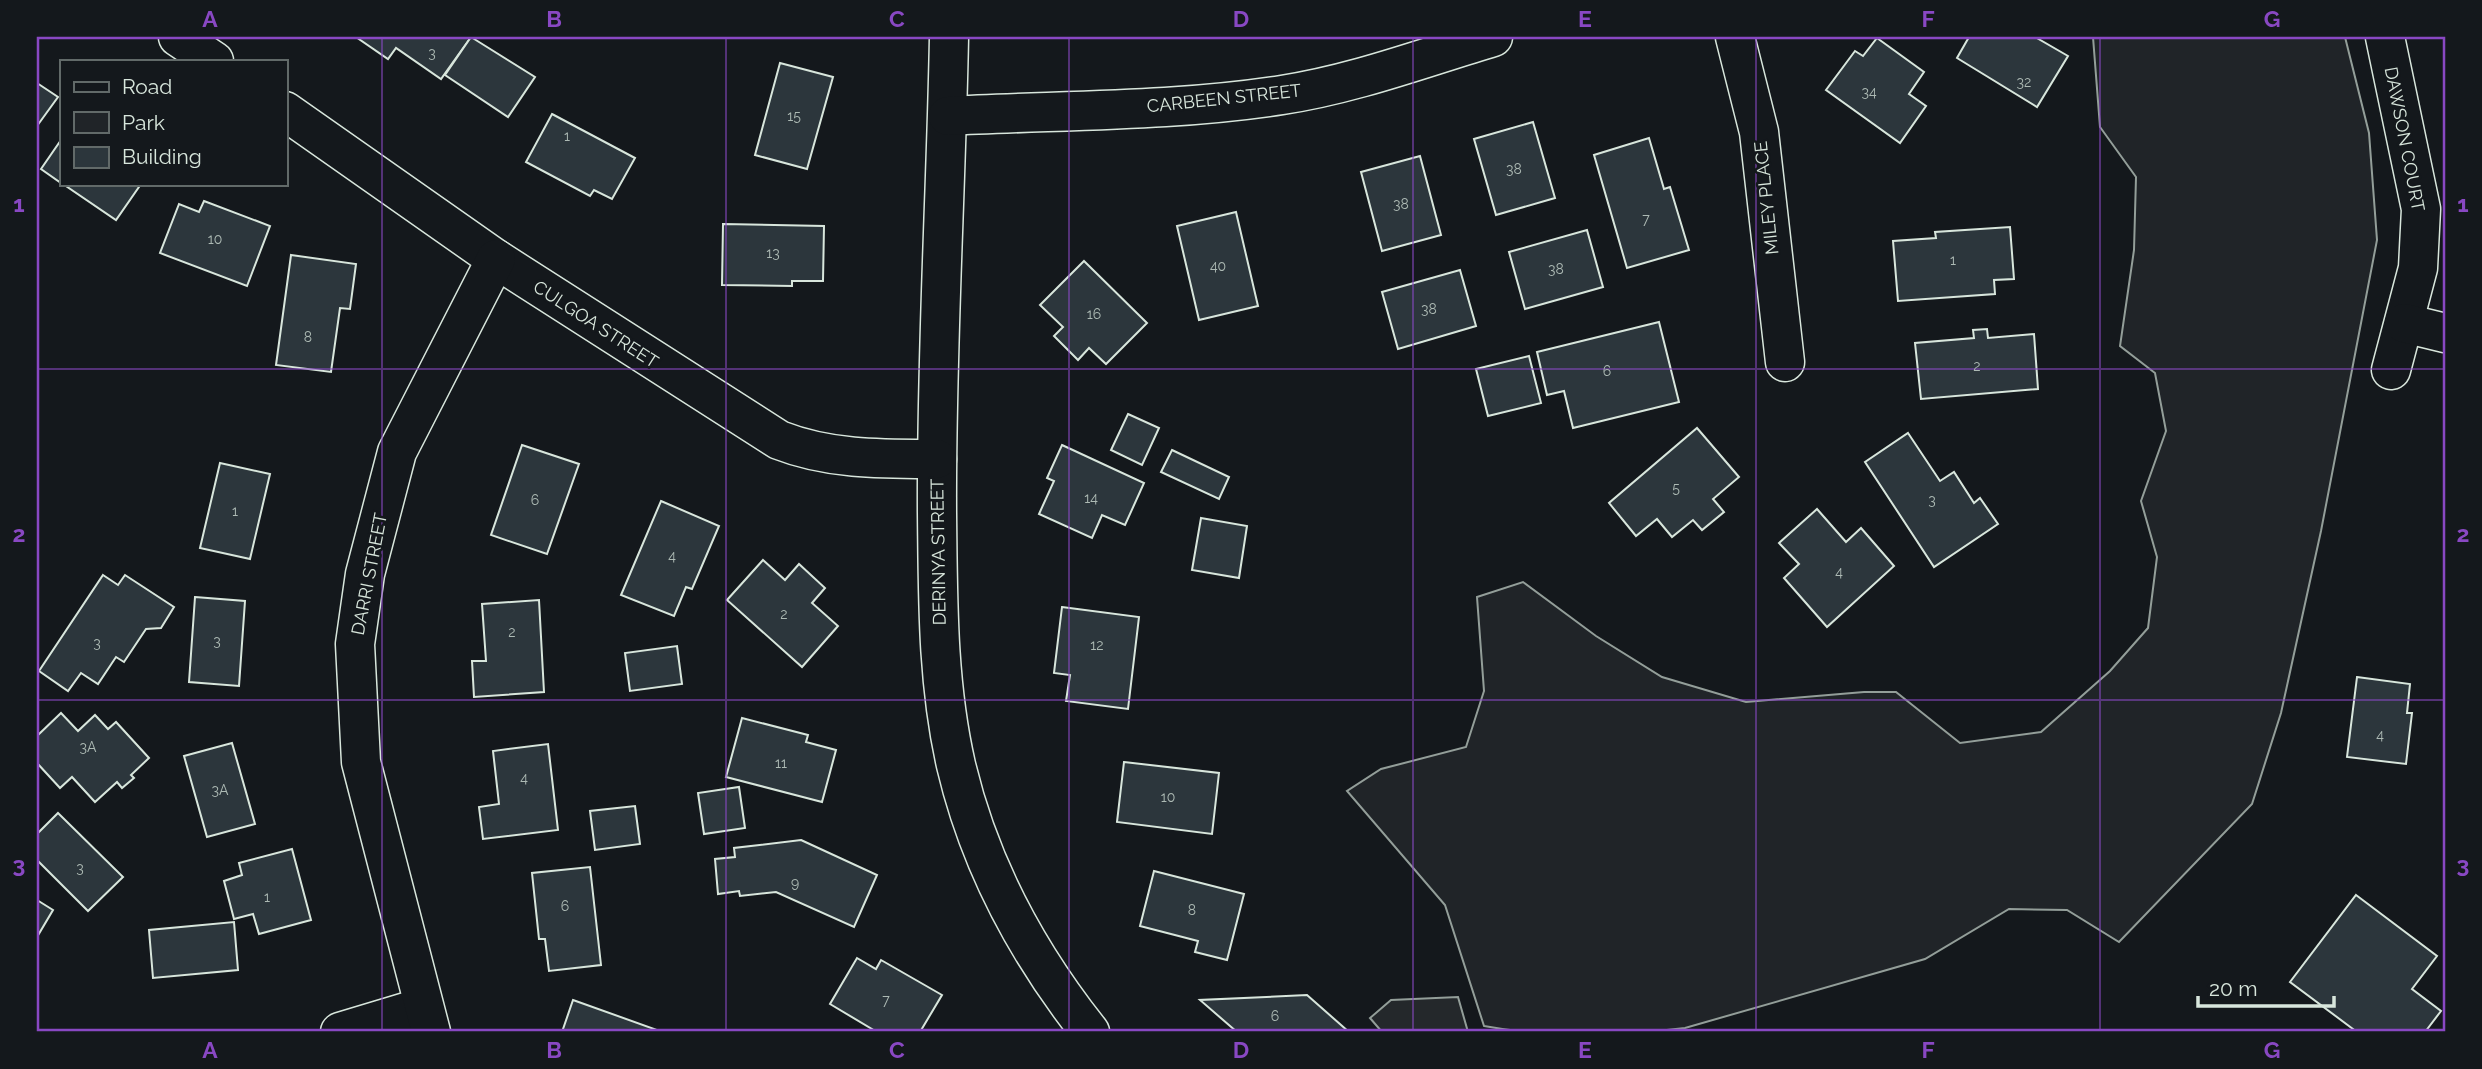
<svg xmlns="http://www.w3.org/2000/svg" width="2482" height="1069" font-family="Raleway,sans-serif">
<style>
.green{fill:#202428;stroke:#939e99;stroke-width:2}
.parking{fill:#24282b;stroke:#939e99;stroke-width:2}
.building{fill:#2c363c;stroke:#d8e6dc;stroke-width:2}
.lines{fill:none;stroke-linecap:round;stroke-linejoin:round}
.minor-casing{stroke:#d8e6dc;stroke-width:41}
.minor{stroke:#14181c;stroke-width:38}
.grid{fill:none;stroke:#8948c3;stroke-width:2;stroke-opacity:0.55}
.labels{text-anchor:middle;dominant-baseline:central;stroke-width:5;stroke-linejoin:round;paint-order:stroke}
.number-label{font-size:14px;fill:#adbab4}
.street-label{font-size:18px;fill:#d8e6dc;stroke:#14181c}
.neatline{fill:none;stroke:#8948c3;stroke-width:2.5}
.grid-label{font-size:23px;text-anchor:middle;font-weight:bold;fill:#8948c3}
</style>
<rect width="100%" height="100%" fill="#14181c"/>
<path class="green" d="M2093,37h252l24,96 8,107 -56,291 -40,182 -29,91 -133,138 -52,-32 -58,-1 -84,50 -240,69c-65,8 -137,10 -201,-2l-39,-121 -98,-114 34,-22 85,-22 18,-56 -7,-94 46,-15 73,54 66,41 84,25 118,-10h32l64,51 81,-11 69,-61 38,-43 9,-71 -16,-56 25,-70 -11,-58 -35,-27 14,-96 2,-73 -36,-50z"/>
<polygon class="parking" points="1458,997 1468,1032 1382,1032 1370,1018 1391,1000"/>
<g class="building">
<polygon points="356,37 471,37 441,79 396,48 388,59"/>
<polygon points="471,37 535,77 508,117 445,75"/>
<polygon points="1969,37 2035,37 2068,56 2037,107 1957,58"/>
<polygon points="1877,38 1924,72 1909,94 1926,106 1900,143 1826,90 1855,51 1863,56"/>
<polygon points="780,63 833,77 807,169 755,155"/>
<polygon points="37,83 58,97 37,126"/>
<polygon points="552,114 635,158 612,199 594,190 590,196 526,162"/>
<polygon points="1533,122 1555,198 1496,215 1474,139"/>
<polygon points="1649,138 1664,189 1670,187 1689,250 1627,268 1594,155"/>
<polygon points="61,140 61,183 41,169"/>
<polygon points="1420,156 1441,235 1382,251 1361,172"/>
<polygon points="63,184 141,184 116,220"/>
<polygon points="204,201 270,226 247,286 160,253 179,204 199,212"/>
<polygon points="1236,212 1258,306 1199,320 1177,226"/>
<polygon points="723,224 824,226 823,281 792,281 792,286 722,285"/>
<polygon points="2010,227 2014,279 1994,280 1995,294 1898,301 1893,241 1936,238 1935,232"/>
<polygon points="1587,230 1603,287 1525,309 1509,252"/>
<polygon points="291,255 356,264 350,309 340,308 331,372 276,365"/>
<polygon points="1084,261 1147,323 1106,364 1089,348 1078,360 1054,336 1063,327 1040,305"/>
<polygon points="1460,270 1476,326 1398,349 1382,292"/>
<polygon points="1659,322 1679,402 1573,428 1564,391 1547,395 1537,352"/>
<polygon points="1987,329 1988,338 2034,334 2038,389 1921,399 1915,343 1974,338 1973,330"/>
<polygon points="1529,356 1541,403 1488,416 1476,369"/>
<polygon points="1128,414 1159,428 1142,465 1111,450"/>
<polygon points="1697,428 1739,477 1713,499 1724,512 1702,530 1693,520 1672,537 1657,519 1636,536 1609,503"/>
<polygon points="1908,433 1940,481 1954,472 1974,503 1980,498 1998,524 1934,567 1865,462"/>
<polygon points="522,445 579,464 547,554 491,535"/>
<polygon points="1062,445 1144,483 1125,525 1102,515 1092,538 1039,514 1054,481 1047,478"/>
<polygon points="1172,450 1229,477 1219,499 1161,472"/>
<polygon points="220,463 270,474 250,559 200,548"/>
<polygon points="661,501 719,526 692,589 686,587 674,616 621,595"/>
<polygon points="1817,509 1846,542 1861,528 1894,566 1827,627 1784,578 1799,564 1779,543"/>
<polygon points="1201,518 1247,526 1239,578 1192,570"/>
<polygon points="763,560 785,580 799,564 825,588 812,603 838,626 802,667 727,600"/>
<polygon points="103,575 118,585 125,575 174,607 161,628 146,629 124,662 116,657 98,684 81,673 68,691 39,671"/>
<polygon points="195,597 245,601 239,686 189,682"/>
<polygon points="539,600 544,692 474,697 472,661 486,661 482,604"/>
<polygon points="1062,607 1139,617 1128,709 1066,701 1070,675 1054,673"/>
<polygon points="677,646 682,684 630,691 625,653"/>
<polygon points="2357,677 2410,684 2407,713 2412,713 2406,764 2347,757"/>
<polygon points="61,713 78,731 95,715 108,729 116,722 149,758 131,775 134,778 122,788 117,782 95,802 72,777 60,788 37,763 37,736"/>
<polygon points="742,718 808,735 806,742 836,750 822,802 726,777"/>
<polygon points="232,743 255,824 207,837 184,756"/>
<polygon points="548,744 558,830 483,839 479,807 499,804 493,751"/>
<polygon points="1124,762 1219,773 1212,834 1117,822"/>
<polygon points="739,787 745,828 704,834 698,793"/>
<polygon points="635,806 640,844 595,850 590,811"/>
<polygon points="58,813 123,877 88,911 37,860 37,834"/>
<polygon points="801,840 877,875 854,927 776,892 740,896 739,891 718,894 715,859 735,857 734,848"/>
<polygon points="292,849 311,920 259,934 253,914 234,919 224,881 242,875 239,863"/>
<polygon points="590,867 601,965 549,971 545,939 539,939 532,873"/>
<polygon points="1154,871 1244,894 1227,960 1195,952 1198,941 1140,926"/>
<polygon points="2356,895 2437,956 2412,989 2441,1011 2425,1032 2357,1032 2290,982"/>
<polygon points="37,900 53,910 37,937"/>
<polygon points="234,922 238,970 153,978 149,930"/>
<polygon points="857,958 876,969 881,960 942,995 920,1032 877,1032 830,1004"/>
<polygon points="1307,995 1349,1032 1237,1032 1200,1000"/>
<polygon points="573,1000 657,1030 656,1032 562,1032"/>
</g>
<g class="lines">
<defs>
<g id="minor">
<polyline points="178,37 214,61"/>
<path d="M949,37c-3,158 -13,317 -12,476 1,84 0,169 19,252 23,98 72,189 134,267"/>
<polyline points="1735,37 1759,132 1785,362"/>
<polyline points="2385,37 2421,209 2418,268 2391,370"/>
<path d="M285,111l211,148 283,181c51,20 104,19 158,19"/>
<path d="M948,116c110,-6 224,-4 334,-21 72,-11 141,-37 211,-58"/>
<polyline points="2404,323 2445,333"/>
<polyline points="340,1032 423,1007"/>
<polyline points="431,1032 361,762 355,644 365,574 397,452 496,259"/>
</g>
</defs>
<use href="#minor" class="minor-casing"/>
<use href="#minor" class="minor"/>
</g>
<path class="grid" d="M382,37v995M726,37v995M1069,37v995M1413,37v995M1756,37v995M2100,37v995M37,369h2408M37,700h2408"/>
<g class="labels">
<g class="number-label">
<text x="432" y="53">3</text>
<text x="2024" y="82">32</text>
<text x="1869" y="92">34</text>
<text x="794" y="116">15</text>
<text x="567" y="136">1</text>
<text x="1514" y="169">38</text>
<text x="1401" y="204">38</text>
<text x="1646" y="219">7</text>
<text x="215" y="239">10</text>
<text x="773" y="253">13</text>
<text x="1953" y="260">1</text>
<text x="1218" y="266">40</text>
<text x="1556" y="269">38</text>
<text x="1429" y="309">38</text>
<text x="1094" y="314">16</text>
<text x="308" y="337">8</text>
<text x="1977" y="366">2</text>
<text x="1607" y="371">6</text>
<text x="1676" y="488">5</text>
<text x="1091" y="498">14</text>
<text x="535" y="500">6</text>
<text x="1932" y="500">3</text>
<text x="235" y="511">1</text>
<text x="672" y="556">4</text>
<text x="1839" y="572">4</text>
<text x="784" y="614">2</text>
<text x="512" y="632">2</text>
<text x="217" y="641">3</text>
<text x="97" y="643">3</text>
<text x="1097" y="645">12</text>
<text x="2380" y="735">4</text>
<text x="88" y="747">3A</text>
<text x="781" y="763">11</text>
<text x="524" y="778">4</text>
<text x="220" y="790">3A</text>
<text x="1168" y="797">10</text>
<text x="80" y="868">3</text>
<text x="795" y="883">9</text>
<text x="267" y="897">1</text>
<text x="565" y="906">6</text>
<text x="1192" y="910">8</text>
<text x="886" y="1000">7</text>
<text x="1275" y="1016">6</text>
</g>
<g class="street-label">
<text transform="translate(1224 98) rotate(-6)">CARBEEN STREET</text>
<text transform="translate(2405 139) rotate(79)">DAWSON COURT</text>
<text transform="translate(1766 198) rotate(-96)">MILEY PLACE</text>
<text transform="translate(596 324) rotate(33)">CULGOA STREET</text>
<text transform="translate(938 552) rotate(-91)">DERINYA STREET</text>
<text transform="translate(369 574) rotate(-79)">DARRI STREET</text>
</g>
</g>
<rect width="2482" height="1069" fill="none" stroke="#14181c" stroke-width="77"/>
<rect x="60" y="60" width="228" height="126" fill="#14181c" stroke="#626a69" stroke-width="2"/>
<rect x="74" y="82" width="35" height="10" fill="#14181c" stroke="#626a69" stroke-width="2"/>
<text x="122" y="94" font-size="21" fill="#d8e6dc">Road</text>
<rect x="74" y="112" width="35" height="21" fill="#202428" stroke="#626a69" stroke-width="2"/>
<text x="122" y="130" font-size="21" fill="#d8e6dc">Park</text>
<rect x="74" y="147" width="35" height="21" fill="#2c363c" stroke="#626a69" stroke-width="2"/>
<text x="122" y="164" font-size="21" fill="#d8e6dc">Building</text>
<path d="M2198 996v10h136v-10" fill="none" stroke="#d8e6dc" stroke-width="3.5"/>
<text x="2209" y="996" font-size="21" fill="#d8e6dc" stroke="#14181c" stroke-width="5" paint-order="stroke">20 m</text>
<rect x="38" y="38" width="2406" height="992" class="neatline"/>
<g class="grid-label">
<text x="210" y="27">A</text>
<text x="554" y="27">B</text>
<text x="897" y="27">C</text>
<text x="1241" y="27">D</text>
<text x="1585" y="27">E</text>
<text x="1928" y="27">F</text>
<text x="2272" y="27">G</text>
<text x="19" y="212">1</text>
<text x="2463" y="212">1</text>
<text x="19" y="542">2</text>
<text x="2463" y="542">2</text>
<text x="19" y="873">3</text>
<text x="2463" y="873">3</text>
<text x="210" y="1058">A</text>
<text x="554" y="1058">B</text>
<text x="897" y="1058">C</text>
<text x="1241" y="1058">D</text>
<text x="1585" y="1058">E</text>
<text x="1928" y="1058">F</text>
<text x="2272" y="1058">G</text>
</g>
</svg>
